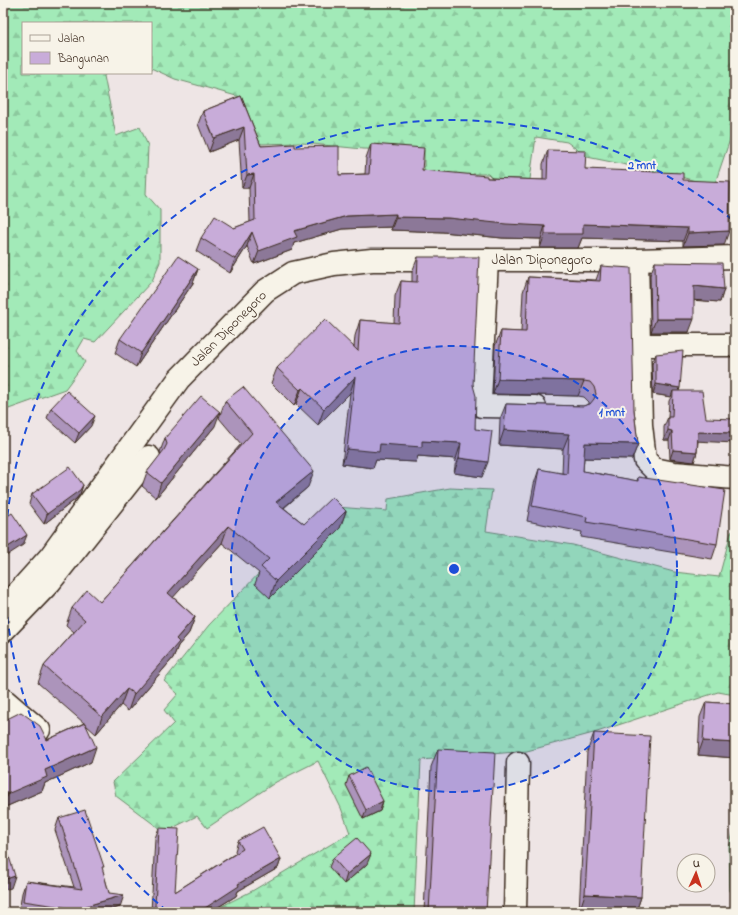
<svg xmlns="http://www.w3.org/2000/svg" width="738" height="915" font-family="'Indie Flower',sans-serif">
<style>
.forest{fill:url(#forest-firs);stroke:#6e8a6b}
.lines{fill:none;stroke-linecap:round;stroke-linejoin:round}
.minor-casing{stroke:#3b2a1e;stroke-width:25}
.minor{stroke:#f7f3e8;stroke-width:22}
.wall{fill:#ac94bb;stroke:#3b2a1e}
.shaded-wall{fill:#8c7898;stroke:#3b2a1e}
.building{fill:#c8acd9;stroke:#3b2a1e}
.ring{fill:none;stroke:#1d4ed8;stroke-width:2;stroke-dasharray:7 5}
.labels{text-anchor:middle;dominant-baseline:central;stroke-width:4;stroke-linejoin:round;paint-order:stroke}
.street-label{font-size:14px;fill:#3b2a1e;stroke:#f7f3e8}
.centre{fill:#1d4ed8;stroke:#f7f3e8;stroke-width:2}
.ring-label{font-size:12px;text-anchor:middle;font-weight:bold;fill:#1d4ed8;stroke:#f7f3e8;stroke-width:4;stroke-linejoin:round;paint-order:stroke}
</style>
<defs>
<pattern id="forest-firs" width="22" height="20" patternUnits="userSpaceOnUse"><rect width="22" height="20" fill="#a2eab8"/><path d="M5 1l3.5 6h-7zM16 11l3.5 6h-7z" fill="#8cc99e"/></pattern>
</defs>
<rect width="100%" height="100%" fill="#eee5e5"/>
<filter id="ink" filterUnits="userSpaceOnUse"><feTurbulence type="fractalNoise" baseFrequency=".025" numOctaves="2"/><feDisplacementMap in="SourceGraphic" scale="8" xChannelSelector="R" yChannelSelector="G"/><feConvolveMatrix kernelMatrix="1 2 1 2 8 2 1 2 1" color-interpolation-filters="sRGB"/></filter>
<g filter="url(#ink)">
<g class="forest">
<polygon points="3,3 735,3 735,125 714,186 666,173 587,157 567,142 536,137 529,186 497,183 488,174 473,174 470,183 424,180 424,150 363,149 302,143 257,144 240,97 175,79 151,68 151,23 23,23 23,73 106,73 104,76 116,136 140,127 148,146 146,194 160,210 160,262 152,281 95,342 84,339 77,351 85,362 65,389 3,411"/>
<polygon points="450,488 492,490 486,531 573,545 674,572 719,577 731,532 735,531 735,695 718,692 597,732 527,751 421,760 414,912 294,912 290,906 274,912 216,912 218,908 252,891 350,833 341,808 318,761 276,782 207,828 197,816 164,832 116,796 113,782 174,723 164,710 178,694 164,681 209,625 324,506 387,511 388,499"/>
<polygon points="735,826 735,891 730,891 729,847"/>
</g>
<g class="lines">
<defs>
<g id="minor">
<polyline points="487,260 480,401 482,406 535,407"/>
<polyline points="637,260 641,425 645,460 654,469 674,473 735,478"/>
<polyline points="640,345 735,345"/>
<polyline points="3,609 50,557 179,379 265,291 293,273 334,264 372,260 637,260 735,257"/>
<polyline points="3,631 50,582 149,457"/>
<polyline points="3,699 39,730"/>
<polyline points="515,912 518,763"/>
</g>
</defs>
<use href="#minor" class="minor-casing"/>
<use href="#minor" class="minor"/>
</g>
<g class="wall">
<polygon points="241,96 261,146 295,147 339,175 365,174 366,158 371,144 422,170 487,178 543,180 543,164 548,150 585,169 683,180 724,245 683,246 683,241 582,238 578,248 540,248 541,239 502,238 443,232 391,230 391,227 342,229 294,243 292,250 254,264 247,246 230,273 196,251 201,238 234,228 250,222 249,188 242,188 239,140 209,152 198,124 203,111"/>
<polygon points="418,257 473,385 475,429 482,477 454,473 456,459 418,456 416,462 376,460 373,468 342,464 350,393 318,425 296,404 294,406 271,383 277,368 354,347 355,336 360,320 394,323 395,296 401,281 412,282 412,272"/>
<polygon points="655,262 724,289 720,302 694,300 689,332 651,332 650,275"/>
<polygon points="601,266 634,410 638,444 632,459 584,458 583,471 637,481 638,477 717,544 712,559 581,537 582,532 527,521 534,484 539,469 562,474 563,449 499,445 500,419 506,404 583,406 589,404 589,402 584,397 578,396 493,394 495,346 501,331 521,332 523,292 528,277 596,280"/>
<polygon points="198,269 193,283 136,367 115,353 120,339"/>
<polygon points="656,354 679,391 698,442 697,452 694,462 670,459 669,440 664,440 664,427 668,417 669,401 671,397 653,394 652,364"/>
<polygon points="225,401 308,487 284,508 304,524 346,511 340,528 270,598 255,584 259,573 222,543 173,597 195,617 189,633 178,646 173,658 128,711 121,705 96,734 86,725 91,762 45,783 42,791 3,808 3,809 3,721 47,740 84,723 38,683 44,666 74,632 66,625 72,608 100,602 241,444 219,418"/>
<polygon points="51,408 91,426 75,443 47,418"/>
<polygon points="215,426 156,498 142,486 147,472 161,455 160,452 165,438"/>
<polygon points="83,485 80,494 76,499 44,524 29,504 32,494"/>
<polygon points="706,702 735,704 735,758 698,755 700,717"/>
<polygon points="594,733 641,897 636,912 579,912 587,752"/>
<polygon points="438,749 486,912 424,912 431,767"/>
<polygon points="349,776 383,801 380,811 363,819 346,785"/>
<polygon points="59,818 103,871 109,893 120,907 102,912 19,912 22,893 26,881 74,887 55,830"/>
<polygon points="159,828 175,892 236,853 235,851 238,841 281,859 278,868 238,891 236,896 210,912 151,912 155,838"/>
<polygon points="333,858 367,864 344,884 329,867"/>
<polygon points="735,895 735,912 733,912 733,902"/>
</g>
<g class="shaded-wall">
<polygon points="244,127 239,140 209,152 214,138"/>
<polygon points="254,174 249,188 242,188 247,175"/>
<polygon points="396,214 391,227 342,229 294,243 292,250 254,264 259,251 294,231 347,216"/>
<polygon points="396,217 448,218 545,226 541,239 502,238 443,232 391,230"/>
<polygon points="583,224 688,228 683,241 582,238 578,248 540,248 545,234"/>
<polygon points="729,231 724,245 683,246 688,233"/>
<polygon points="252,232 247,246 230,273 235,259"/>
<polygon points="198,269 193,283 136,367 141,353"/>
<polygon points="694,286 724,289 720,302 689,300"/>
<polygon points="656,319 694,319 689,332 651,332"/>
<polygon points="355,377 350,393 318,425 324,409"/>
<polygon points="498,379 584,381 578,396 493,394"/>
<polygon points="656,384 680,388 677,397 673,391 671,397 653,394"/>
<polygon points="302,388 296,404 294,406 300,390"/>
<polygon points="220,412 215,426 156,498 161,483"/>
<polygon points="95,416 91,426 75,443 79,433"/>
<polygon points="504,430 569,434 563,449 499,445"/>
<polygon points="668,430 672,431 669,440 664,440"/>
<polygon points="698,432 735,433 735,443 694,441"/>
<polygon points="422,441 461,443 456,459 418,456 416,462 376,460 373,468 342,464 347,449 380,444"/>
<polygon points="585,443 638,444 632,459 580,458"/>
<polygon points="673,450 697,452 694,462 670,459"/>
<polygon points="459,458 488,462 482,477 454,473"/>
<polygon points="314,471 308,487 270,519 276,502"/>
<polygon points="83,485 80,494 76,499 44,524 47,514"/>
<polygon points="346,511 340,528 270,598 276,581"/>
<polygon points="228,526 222,543 162,610 168,593"/>
<polygon points="27,535 23,545 3,558 3,550"/>
<polygon points="195,617 189,633 178,646 173,658 128,711 134,694 176,639"/>
<polygon points="127,689 121,705 96,734 102,717"/>
<polygon points="703,741 735,743 735,758 698,755"/>
<polygon points="96,747 91,762 45,783 42,791 3,808 3,809 3,798 7,794 45,770"/>
<polygon points="383,801 380,811 363,819 366,810"/>
<polygon points="371,854 367,864 344,884 347,874"/>
<polygon points="281,859 278,868 238,891 236,896 210,912 199,912 238,884"/>
<polygon points="15,876 11,888 3,890 3,880"/>
<polygon points="585,894 641,897 636,912 579,912"/>
<polygon points="124,895 120,907 102,912 75,912 76,909"/>
</g>
<g class="building">
<polygon points="241,96 261,146 295,144 295,147 339,146 339,175 369,174 371,144 424,148 422,170 487,176 487,178 547,180 548,150 586,151 585,169 683,173 683,180 730,182 729,231 688,233 688,228 583,224 583,234 545,234 545,226 506,224 448,218 396,217 396,214 347,216 294,231 297,237 259,251 252,232 235,259 201,238 215,216 234,228 255,220 254,174 247,175 244,127 214,138 203,111"/>
<polygon points="178,256 198,269 141,353 120,339"/>
<polygon points="418,257 479,257 473,385 476,396 475,429 492,431 488,462 459,458 461,443 422,441 422,447 380,444 379,452 347,449 355,377 324,409 302,388 300,390 277,368 325,319 358,351 360,320 399,323 401,281 417,282"/>
<polygon points="655,262 722,263 724,289 694,286 694,319 656,319"/>
<polygon points="601,266 631,268 634,410 638,444 585,443 583,471 638,481 638,477 725,490 717,544 586,522 587,517 532,506 539,469 567,474 569,434 504,430 506,404 583,406 590,404 594,399 596,394 594,387 590,382 584,381 498,379 501,331 526,332 528,277 600,281"/>
<polygon points="683,351 680,388 656,384 656,354"/>
<polygon points="243,387 314,471 276,502 304,524 332,497 346,511 276,581 261,567 269,559 228,526 168,593 195,617 176,639 179,642 134,694 127,689 102,717 44,666 85,620 72,608 87,590 100,602 252,433 225,401"/>
<polygon points="67,391 95,416 79,433 51,408"/>
<polygon points="673,391 702,391 706,418 735,419 735,433 698,432 697,452 673,450 672,431 668,430 668,417 672,417"/>
<polygon points="201,396 220,412 161,483 147,472 164,450 167,444 165,438"/>
<polygon points="70,467 83,485 80,490 47,514 32,494"/>
<polygon points="12,513 27,535 3,550 3,519"/>
<polygon points="706,702 735,704 735,743 703,741"/>
<polygon points="21,712 40,726 47,740 85,723 96,747 45,770 47,777 7,794 8,796 3,798 3,721"/>
<polygon points="594,733 650,736 641,897 585,894"/>
<polygon points="438,749 495,752 486,912 429,912"/>
<polygon points="366,767 383,801 366,810 349,776"/>
<polygon points="85,810 104,867 102,867 109,893 124,895 76,909 23,901 26,881 82,889 59,818"/>
<polygon points="263,827 281,859 238,884 239,886 199,912 158,912 155,906 159,828 179,829 175,892 243,849 238,841"/>
<polygon points="357,838 371,854 347,874 333,858"/>
<polygon points="7,850 15,876 3,880 3,852"/>
</g>
</g>
<circle cx="454" cy="569" r="223" fill="#1d4ed8" fill-opacity=".12"/>
<g class="ring">
<circle cx="454" cy="569" r="223"/>
<path d="M167 911A446 446 0 0 1 735 222"/>
</g>
<g class="labels">
<g class="street-label">
<text x="542" y="260">Jalan Diponegoro</text>
<text transform="translate(229 329) rotate(-45)">Jalan Diponegoro</text>
</g>
</g>
<circle cx="454" cy="569" r="6" class="centre"/>
<g class="ring-label">
<text x="642" y="169">2 mnt</text>
<text x="612" y="416">1 mnt</text>
</g>
<rect width="738" height="915" fill="none" stroke="#f7f3e8" stroke-width="16"/>
<rect x="8" y="8" width="722" height="899" fill="none" stroke="#3b2a1e" stroke-width="1.5" filter="url(#ink)"/>
<rect x="22" y="22" width="130" height="52" fill="#f7f3e8" stroke="#aca397"/>
<rect x="30" y="35" width="20" height="6" fill="#f7f3e8" stroke="#aca397"/>
<text x="58" y="42" font-size="12" fill="#3b2a1e">Jalan</text>
<rect x="30" y="52" width="20" height="12" fill="#c8acd9" stroke="#aca397"/>
<text x="58" y="62" font-size="12" fill="#3b2a1e">Bangunan</text>
<g transform="translate(696 873) rotate(3)"><circle r="19" fill="#f7f3e8" stroke="#aca397"/>
<path d="M0-3L7 15L0 10L-7 15Z" fill="#c8321e"/>
<text y="-6" font-size="11" font-weight="bold" text-anchor="middle" fill="#3b2a1e">U</text>
</g>
</svg>
